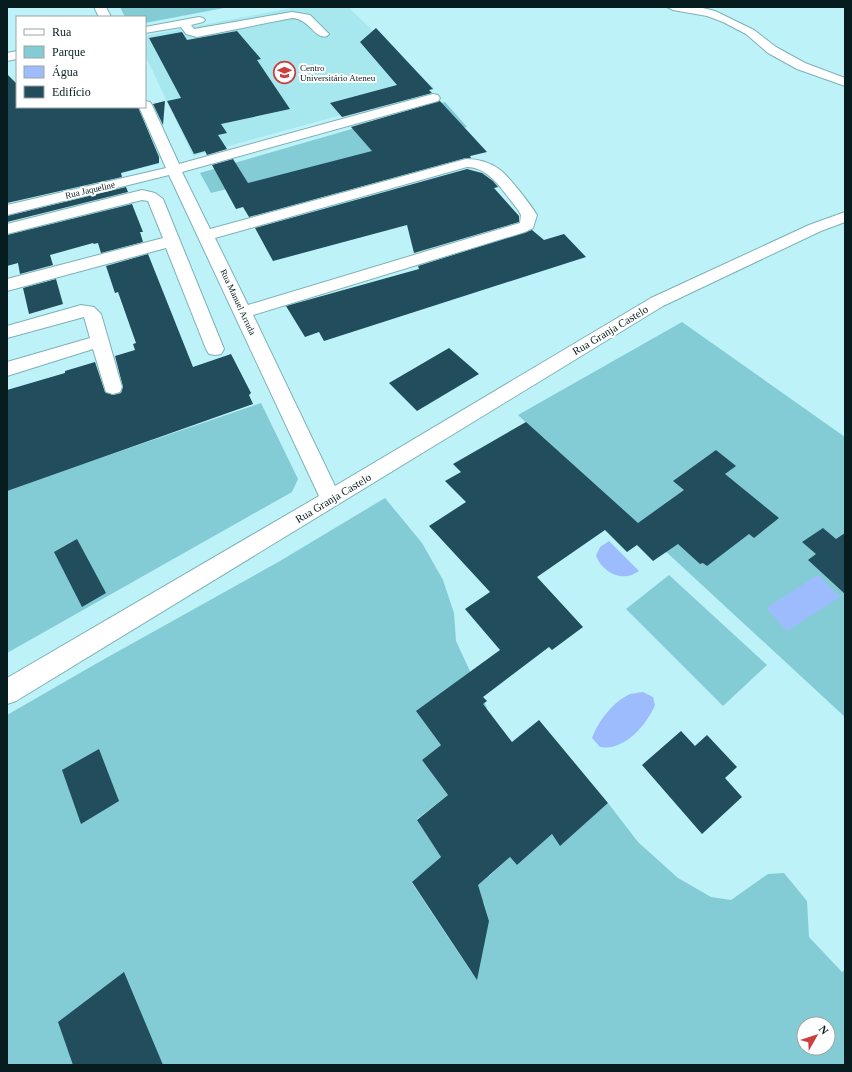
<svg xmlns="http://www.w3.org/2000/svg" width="852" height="1072" font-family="'Times New Roman',serif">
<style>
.built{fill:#a7e7ee}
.green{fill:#83ccd5;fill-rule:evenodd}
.water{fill:#9dbcfd}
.building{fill:#214d5d}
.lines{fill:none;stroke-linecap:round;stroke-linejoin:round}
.minor-casing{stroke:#7db1b7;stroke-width:2}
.minor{fill:#fff;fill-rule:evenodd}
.labels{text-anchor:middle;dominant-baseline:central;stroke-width:4;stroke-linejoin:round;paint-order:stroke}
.far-poi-label{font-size:9px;fill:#071c1f;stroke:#fff;text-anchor:start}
.far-street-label{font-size:9px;fill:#071c1f;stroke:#fff}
.street-label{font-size:11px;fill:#071c1f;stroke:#fff}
</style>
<rect width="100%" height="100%" fill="#bcf2f8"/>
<polygon class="built" points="297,7 350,7 352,11 435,89 193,156 145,55 145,36"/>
<g class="green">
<polygon points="120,7 229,7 145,23 145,17 125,17"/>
<polygon points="445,102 467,127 211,193 200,173"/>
<polygon points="682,322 845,437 845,717 518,415"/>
<polygon points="261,403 298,479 292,492 7,653 7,490"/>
<path d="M385,498l37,45 21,37 11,33 2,28 31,67 -65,52 26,35 -31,24 24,38 -29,26 60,90 17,-52 -5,-18 -21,-29 26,2 21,-19 7,8 35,-31 8,11 48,-42 30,39 40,36 33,19 20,3 37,-26 16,-1 23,28 2,36 33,35 3,-3v96h-838v-350l92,-53 181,-101zM804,1024h24v24h-24z"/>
<polygon points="669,575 767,665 723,706 626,609"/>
</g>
<g class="water">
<path d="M609,541l30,30c-16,12 -36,2 -43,-15l4,-9z"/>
<polygon points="818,575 840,597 787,631 766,608"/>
<path d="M643,692l10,5 2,8c-9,21 -31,46 -55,42l-8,-9c6,-16 20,-35 36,-43 4,-2 11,-2 15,-3z"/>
</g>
<g class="building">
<polygon points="376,28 433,89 429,90 432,93 342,117 330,103 397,85 360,42"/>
<polygon points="237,31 261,59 257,60 290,109 221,124 227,133 218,135 227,149 207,155 205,151 194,154 167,101 181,98 149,38 182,32 187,40"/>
<polygon points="7,74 17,84 17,107 138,107 159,157 159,163 121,173 122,177 7,203"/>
<polygon points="165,101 163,125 153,104"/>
<polygon points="440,101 487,152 470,156 471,158 466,158 249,217 243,207 236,209 212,165 233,159 248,183 372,151 351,127"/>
<polygon points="467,169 482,173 493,181 498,187 494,188 519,216 519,222 414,253 407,225 273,261 255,228"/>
<polygon points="126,187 128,192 7,222 7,216"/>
<polygon points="132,204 143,232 140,232 143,242 101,253 98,243 94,244 93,243 50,255 53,265 20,274 18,263 7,266 7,235"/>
<polygon points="532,230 544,240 564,234 586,257 324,341 319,332 305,337 286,306 419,269 418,266"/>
<polygon points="148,254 193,367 231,354 251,393 249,395 253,404 7,491 7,390 65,373 65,371 95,362 105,392 113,395 121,393 123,387 115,356 135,350 133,344 136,343 118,292 115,293 106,266"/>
<polygon points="56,279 63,304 29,314 23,288"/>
<polygon points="449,348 479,374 417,411 389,383"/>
<polygon points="526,422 638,523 684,490 673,481 716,450 736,466 725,474 779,518 754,538 749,534 707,566 703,563 700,564 678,544 653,561 637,545 627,552 605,530 537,577 583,627 552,650 549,647 483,697 487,701 483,704 512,742 539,720 608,803 560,846 552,834 517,865 510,857 478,885 489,921 477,980 412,882 441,857 417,820 448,795 422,760 441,745 416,711 500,650 465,609 490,592 429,526 466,502 445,481 461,472 453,464"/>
<polygon points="823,528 836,539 845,533 845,594 808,560 816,554 802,542"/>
<polygon points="77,539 106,593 82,607 54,552"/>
<polygon points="681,731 695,746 707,735 737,767 725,778 742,797 702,834 642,765"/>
<polygon points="99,749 119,801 81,824 62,770"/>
<polygon points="124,972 163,1065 73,1065 58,1022"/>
</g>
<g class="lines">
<defs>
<g id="minor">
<polygon points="94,7 106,7 111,17 99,17"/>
<polygon points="667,7 699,7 715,11 754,30 776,47 805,63 845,78 845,86 797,69 768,53 746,34 723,22 707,16 673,10"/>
<path d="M292,12l18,3 19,19 -2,2c-12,4 -17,-17 -35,-18l-95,19 -11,-3 -5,-7 -36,6v-6l54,-10 4,1 2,2 -2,2 -12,3 3,4z"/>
<polygon points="17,51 17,59 7,61 7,53"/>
<path d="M433,94l5,1 2,3 -2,3 -256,71 28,57 256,-70c11,0 23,3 33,10 9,6 32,36 38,46l-4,13 -8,4 -272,83 82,171 316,-188 158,-73 36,-13v10l-24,9 -158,75 -647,395 -9,3v-26l312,-182 -150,-321 -162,40v-10l159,-37 -27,-61h6v-6l5,1 2,3 27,59zM467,167c23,0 38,27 51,43l3,5 -1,8 -272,82 -33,-67z"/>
<polygon points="142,190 155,193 163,199 224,349 221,354 215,355 209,354 206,349 166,248 7,291 7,279 163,238 148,201 142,200 7,234 7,224"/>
<polygon points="81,305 94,307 101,314 122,387 120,392 113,394 106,392 93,349 7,376 7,362 90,338 84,317 7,338 7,326"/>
</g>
</defs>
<use href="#minor" class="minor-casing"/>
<use href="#minor" class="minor"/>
</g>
<defs>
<symbol id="university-ring" viewBox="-11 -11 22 22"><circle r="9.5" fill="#fff" stroke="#cd3e3e" stroke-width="1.5"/><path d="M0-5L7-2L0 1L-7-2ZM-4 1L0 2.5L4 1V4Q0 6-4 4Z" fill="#cd3e3e"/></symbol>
</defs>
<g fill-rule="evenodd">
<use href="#university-ring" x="272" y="60" width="25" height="25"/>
</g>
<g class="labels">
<g class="far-poi-label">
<text x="300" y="68">Centro<tspan x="300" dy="10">Universitário Ateneu</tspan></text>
</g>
<g class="far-street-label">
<text transform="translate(90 190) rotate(-13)">Rua Jaqueline</text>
<text transform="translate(238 302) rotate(65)">Rua Manuel Arruda</text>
</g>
<g class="street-label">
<text transform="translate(610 330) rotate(-31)">Rua Granja Castelo</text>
<text transform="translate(333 498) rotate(-31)">Rua Granja Castelo</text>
</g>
</g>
<rect width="852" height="1072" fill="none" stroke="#071c1f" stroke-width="16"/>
<rect x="16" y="16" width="130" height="92" fill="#ffffff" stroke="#9ca4a5"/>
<rect x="24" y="29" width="20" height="6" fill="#ffffff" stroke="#9ca4a5"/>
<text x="52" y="36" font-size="12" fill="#071c1f">Rua</text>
<rect x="24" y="46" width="20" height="12" fill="#83ccd5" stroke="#9ca4a5"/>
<text x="52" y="56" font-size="12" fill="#071c1f">Parque</text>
<rect x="24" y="66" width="20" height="12" fill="#9dbcfd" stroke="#9ca4a5"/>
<text x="52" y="76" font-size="12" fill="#071c1f">Água</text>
<rect x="24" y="86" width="20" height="12" fill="#214d5d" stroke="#9ca4a5"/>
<text x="52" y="96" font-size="12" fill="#071c1f">Edifício</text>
<g transform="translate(816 1036) rotate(51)"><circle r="19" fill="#ffffff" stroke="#9ca4a5"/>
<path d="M0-3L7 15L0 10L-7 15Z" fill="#cd3e3e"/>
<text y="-6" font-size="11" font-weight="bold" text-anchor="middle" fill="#071c1f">N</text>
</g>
</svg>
